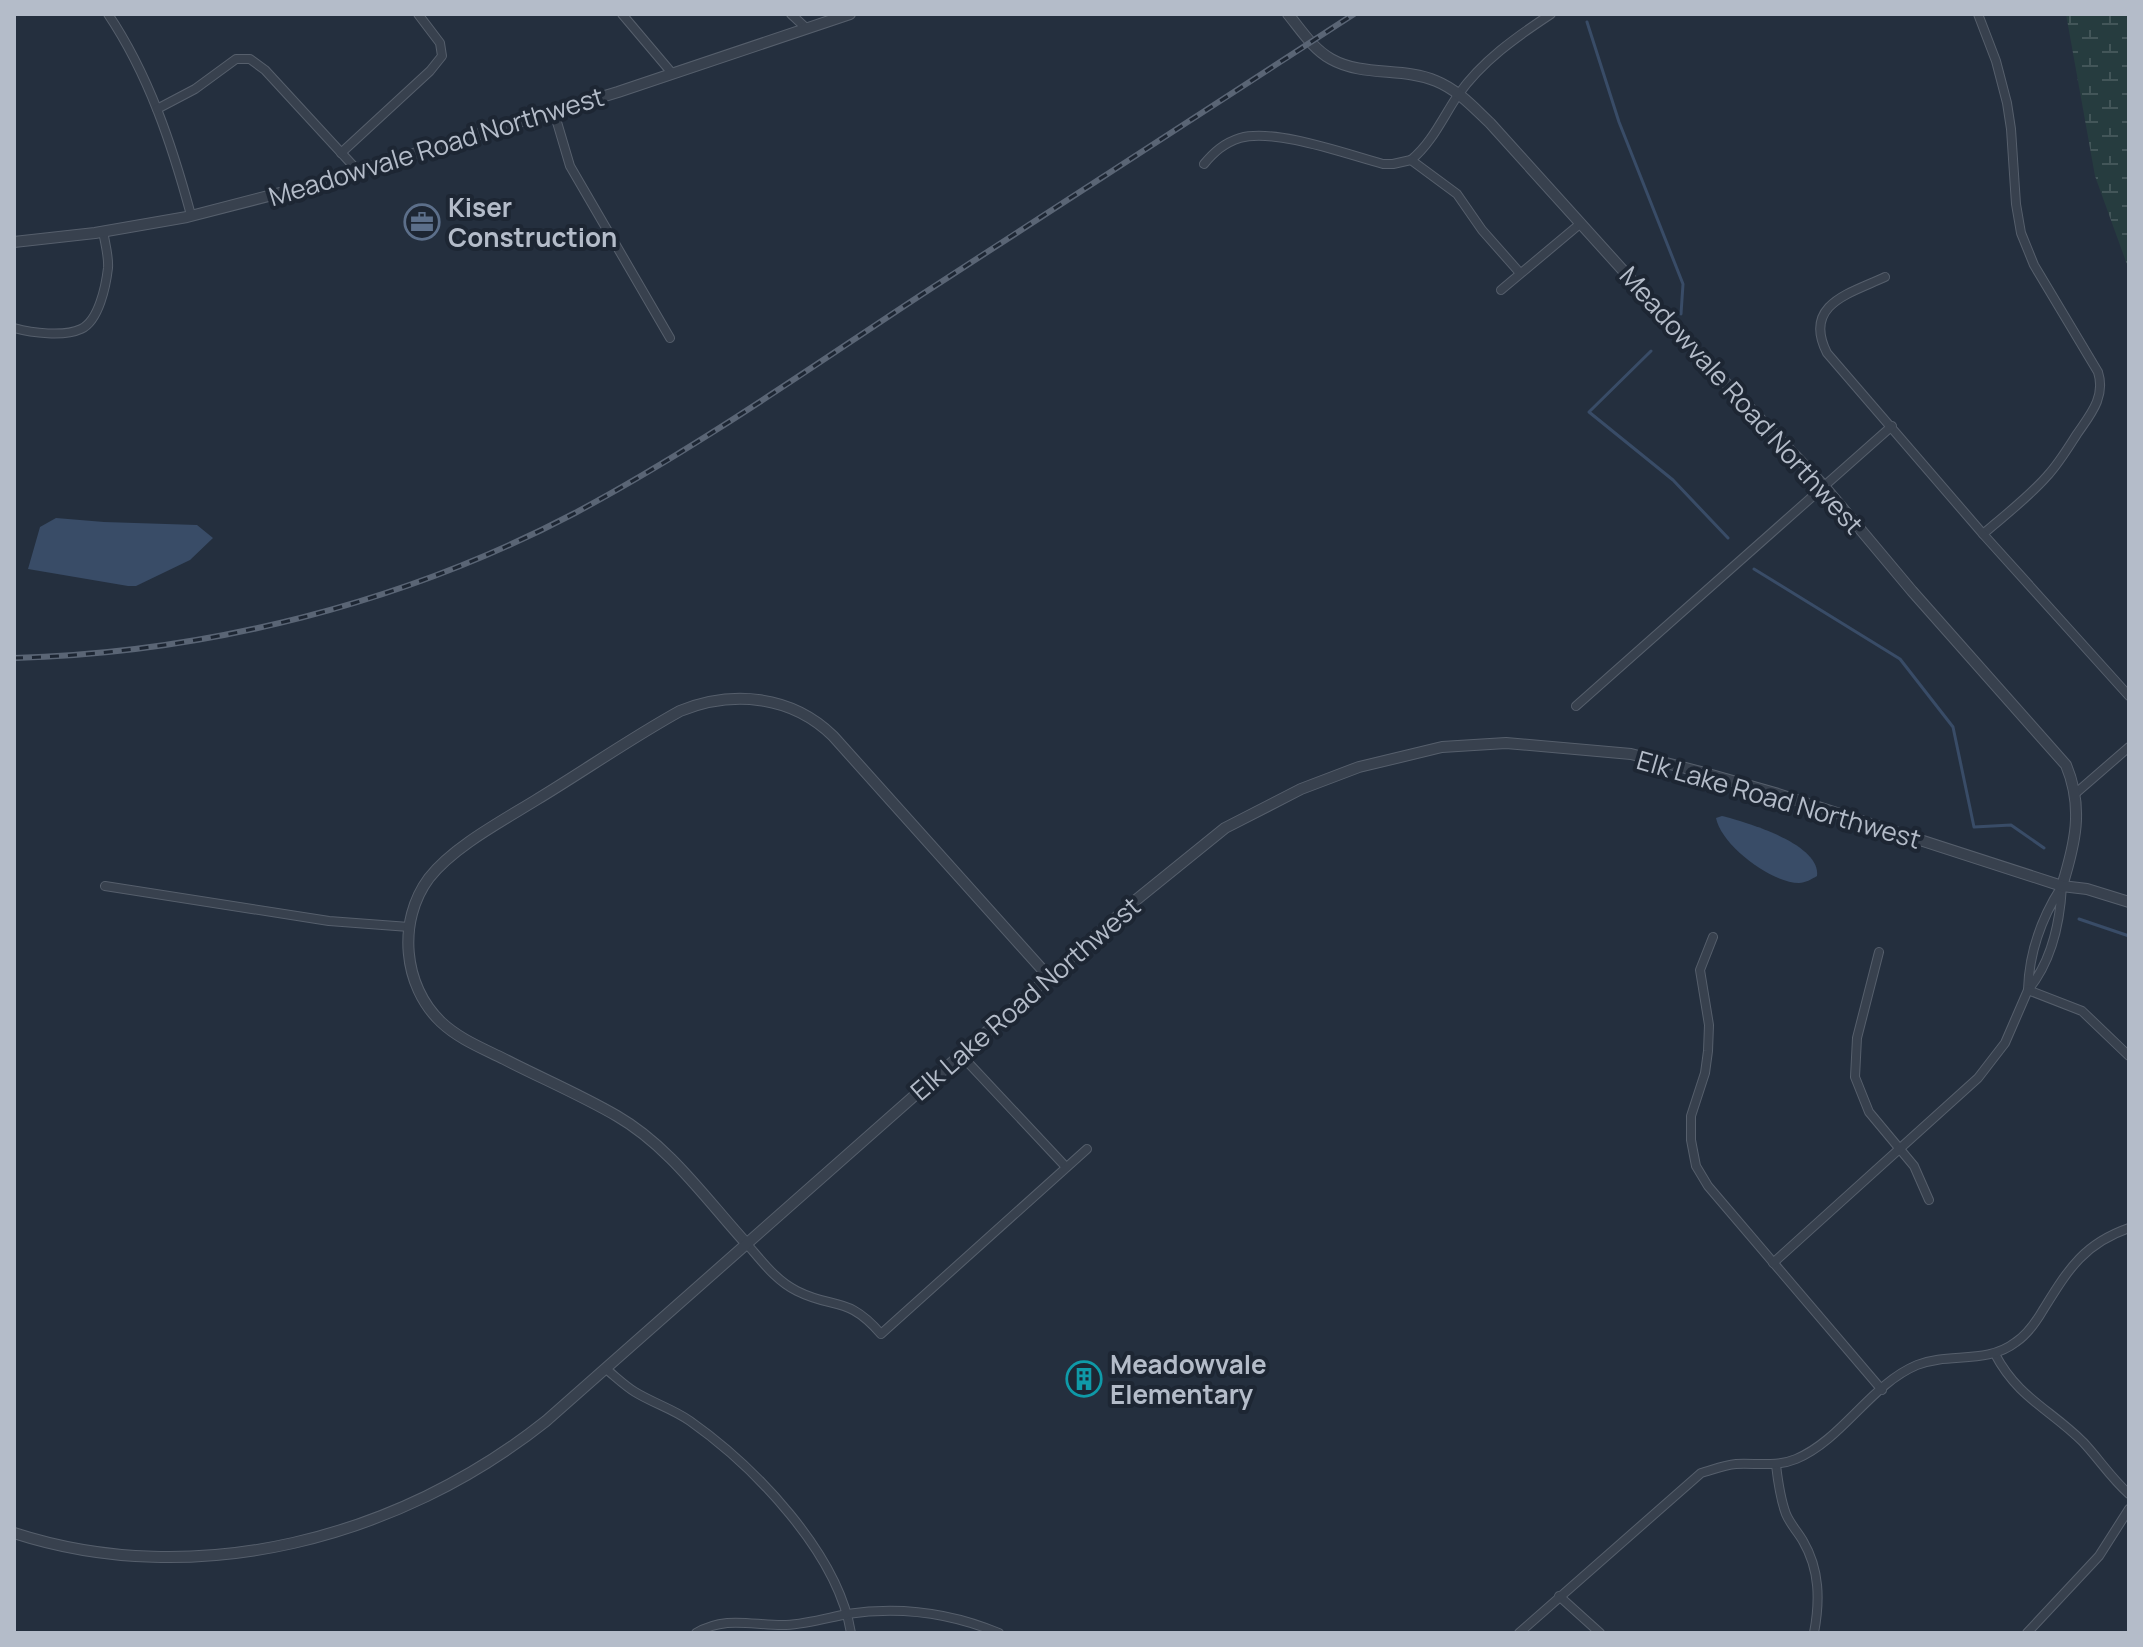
<svg xmlns="http://www.w3.org/2000/svg" width="2143" height="1647" font-family="Manrope,sans-serif">
<style>
.wetland{fill:url(#wetland-marsh)}
.water{fill:#394c67}
.lines{fill:none;stroke-linecap:round;stroke-linejoin:round}
.stream{stroke:#394c67;stroke-width:3}
.minor-casing{stroke:#565f6c;stroke-width:10}
.tertiary-casing{stroke:#565f6c;stroke-width:12}
.minor{stroke:#38414e;stroke-width:8}
.tertiary{stroke:#38414e;stroke-width:10}
.rail-casing{stroke:#5a6575;stroke-width:6}
.rail{stroke:#1d2633;stroke-width:3;stroke-dasharray:9;stroke-linecap:butt}
.labels{text-anchor:middle;dominant-baseline:central;stroke-width:8;stroke-linejoin:round;paint-order:stroke}
.street-label{font-size:26px;fill:#b4bcc9;stroke:#1d2633}
.poi-label{font-size:26px;font-weight:bold;fill:#b4bcc9;stroke:#1d2633;text-anchor:start}
</style>
<defs>
<pattern id="wetland-marsh" width="20" height="14" patternUnits="userSpaceOnUse" patternTransform="scale(2)"><rect width="20" height="14" fill="#263c3f"/><path d="M1 5h8M5 5V1M11 12h8M15 12V8" fill="none" stroke="#435659"/></pattern>
</defs>
<rect width="100%" height="100%" fill="#242f3e"/>
<polygon class="wetland" points="2066,14 2129,14 2129,270 2095,176"/>
<g class="water">
<polygon points="56,518 104,522 197,525 213,538 190,560 136,586 128,586 28,569 40,527"/>
<path d="M1722,816c24,6 99,28 95,60 -5,3 -12,7 -18,7 -28,0 -78,-38 -83,-65z"/>
</g>
<g class="lines">
<g class="stream">
<polyline points="1587,22 1619,122 1683,284 1681,314"/>
<polyline points="1651,351 1589,412 1673,480 1728,538"/>
<polyline points="1754,569 1900,659 1953,727 1974,827 2011,825 2044,848"/>
<polyline points="2079,919 2129,936"/>
</g>
<defs>
<g id="minor">
<path d="M108,14c41,61 64,131 83,201"/>
<polyline points="622,14 671,72"/>
<polyline points="791,14 806,28"/>
<path d="M1978,14l18,47 11,42 4,26 5,75 5,29 13,32 64,107c8,25 -8,43 -21,62 -9,14 -18,29 -29,41 -19,22 -43,40 -65,59"/>
<polyline points="157,109 195,89 236,59 250,59 265,70 358,171"/>
<polyline points="554,112 570,166 670,338"/>
<polyline points="341,153 430,71 442,56 440,43 418,14"/>
<path d="M1411,160c21,-17 32,-43 47,-65 24,-34 58,-58 93,-81"/>
<path d="M1204,164c10,-12 20,-21 36,-26 35,-10 106,16 143,26h10l18,-4 46,34 25,36 38,43"/>
<path d="M1885,277c-34,16 -83,27 -58,76l156,181 146,162"/>
<polyline points="1501,290 1581,223"/>
<path d="M14,328c18,5 50,9 67,1 18,-8 25,-44 27,-61 1,-11 -3,-25 -5,-37"/>
<polyline points="1576,706 1892,426"/>
<polyline points="2076,793 2129,747"/>
<polyline points="105,886 329,921 409,927"/>
<path d="M2062,886c-2,37 -10,75 -34,104 1,-38 14,-73 34,-104z"/>
<polyline points="1713,937 1700,970 1709,1025 1708,1051 1705,1073 1691,1116 1691,1140 1696,1166 1708,1186 1882,1390"/>
<polyline points="1879,952 1857,1038 1855,1077 1869,1112 1914,1166 1929,1200"/>
<polyline points="961,1055 1066,1167"/>
<path d="M746,1243c15,17 30,38 51,48 38,19 50,4 84,43l206,-185"/>
<polyline points="1773,1263 1978,1078 2005,1043 2028,990 2082,1011 2129,1056"/>
<path d="M1995,1354c23,44 55,55 88,88 16,17 28,36 46,52"/>
<path d="M606,1369c10,8 19,17 29,23 18,11 38,17 55,29 65,46 148,132 161,212"/>
<path d="M1776,1465c2,17 4,33 10,49 4,10 12,18 17,27 17,29 17,60 11,92"/>
<polyline points="1559,1596 1600,1633"/>
<path d="M696,1633c31,-18 57,-7 90,-8 21,-1 41,-7 61,-11 52,-8 104,-1 152,19"/>
<path d="M1519,1633l182,-160c11,-3 23,-8 35,-9 21,-1 41,3 60,-5 46,-19 75,-75 121,-94 33,-13 69,0 99,-23 12,-8 20,-20 27,-32 25,-40 40,-66 86,-82"/>
<polyline points="2027,1633 2099,1556 2129,1509"/>
</g>
<g id="tertiary">
<path d="M1288,14c13,16 25,35 43,45 32,18 72,8 105,22 22,9 37,26 54,42l212,235 122,128 88,105 154,174c18,43 9,79 -4,121"/>
<polyline points="14,242 95,233 187,217 311,185 618,92 850,14"/>
<path d="M746,1243c-40,-44 -77,-97 -129,-127 -36,-21 -76,-38 -113,-57 -22,-11 -45,-20 -63,-37 -38,-36 -44,-101 -12,-144 24,-31 73,-57 107,-78 48,-29 95,-62 144,-89 52,-21 111,-16 153,25l216,241"/>
<path d="M14,1533c182,59 385,5 532,-112l590,-521 89,-72 76,-39 58,-22 83,-20 64,-4 125,11 70,18 74,21 287,93 25,3 42,13"/>
</g>
</defs>
<use href="#minor" class="minor-casing"/>
<use href="#tertiary" class="tertiary-casing"/>
<use href="#minor" class="minor"/>
<use href="#tertiary" class="tertiary"/>
<defs>
<path id="rail" d="M14,658c192,-5 390,-55 561,-145 120,-64 232,-143 346,-218 144,-94 289,-187 433,-281"/>
</defs>
<use href="#rail" class="rail-casing"/>
<use href="#rail" class="rail"/>
</g>
<defs>
<symbol id="office-ring" viewBox="-11 -11 22 22"><circle r="9.5" fill="#1d2633" stroke="#5c6f8a" stroke-width="1.5"/><path d="M-6-3h4V-5.5h4V-3h4V5H-6ZM-1-4.5V-3h2v-1.5ZM-6 0V1H6V0Z" fill="#5c6f8a"/></symbol>
<symbol id="building-ring" viewBox="-11 -11 22 22"><circle r="9.5" fill="#1d2633" stroke="#0f9aa8" stroke-width="1.5"/><path d="M-4-6H4V6H1V3H-1V6H-4ZM-2.5-4.3h1.7v1.8h-1.7ZM.8-4.3h1.7v1.8H.8ZM-2.5-1h1.7V.8h-1.7ZM.8-1h1.7V.8H.8Z" fill="#0f9aa8"/></symbol>
</defs>
<g fill-rule="evenodd">
<use href="#office-ring" x="402" y="202" width="40" height="40"/>
<use href="#building-ring" x="1064" y="1359" width="40" height="40"/>
</g>
<g class="labels">
<g class="street-label">
<text transform="translate(436 146) rotate(-17)">Meadowvale Road Northwest</text>
<text transform="translate(1742 400) rotate(48)">Meadowvale Road Northwest</text>
<text transform="translate(1779 799) rotate(16)">Elk Lake Road Northwest</text>
<text transform="translate(1025 998) rotate(-41)">Elk Lake Road Northwest</text>
</g>
<g class="poi-label">
<text x="448" y="207">Kiser<tspan x="448" dy="30">Construction</tspan></text>
<text x="1110" y="1364">Meadowvale<tspan x="1110" dy="30">Elementary</tspan></text>
</g>
</g>
<rect width="2143" height="1647" fill="none" stroke="#b4bcc9" stroke-width="32"/>
</svg>
